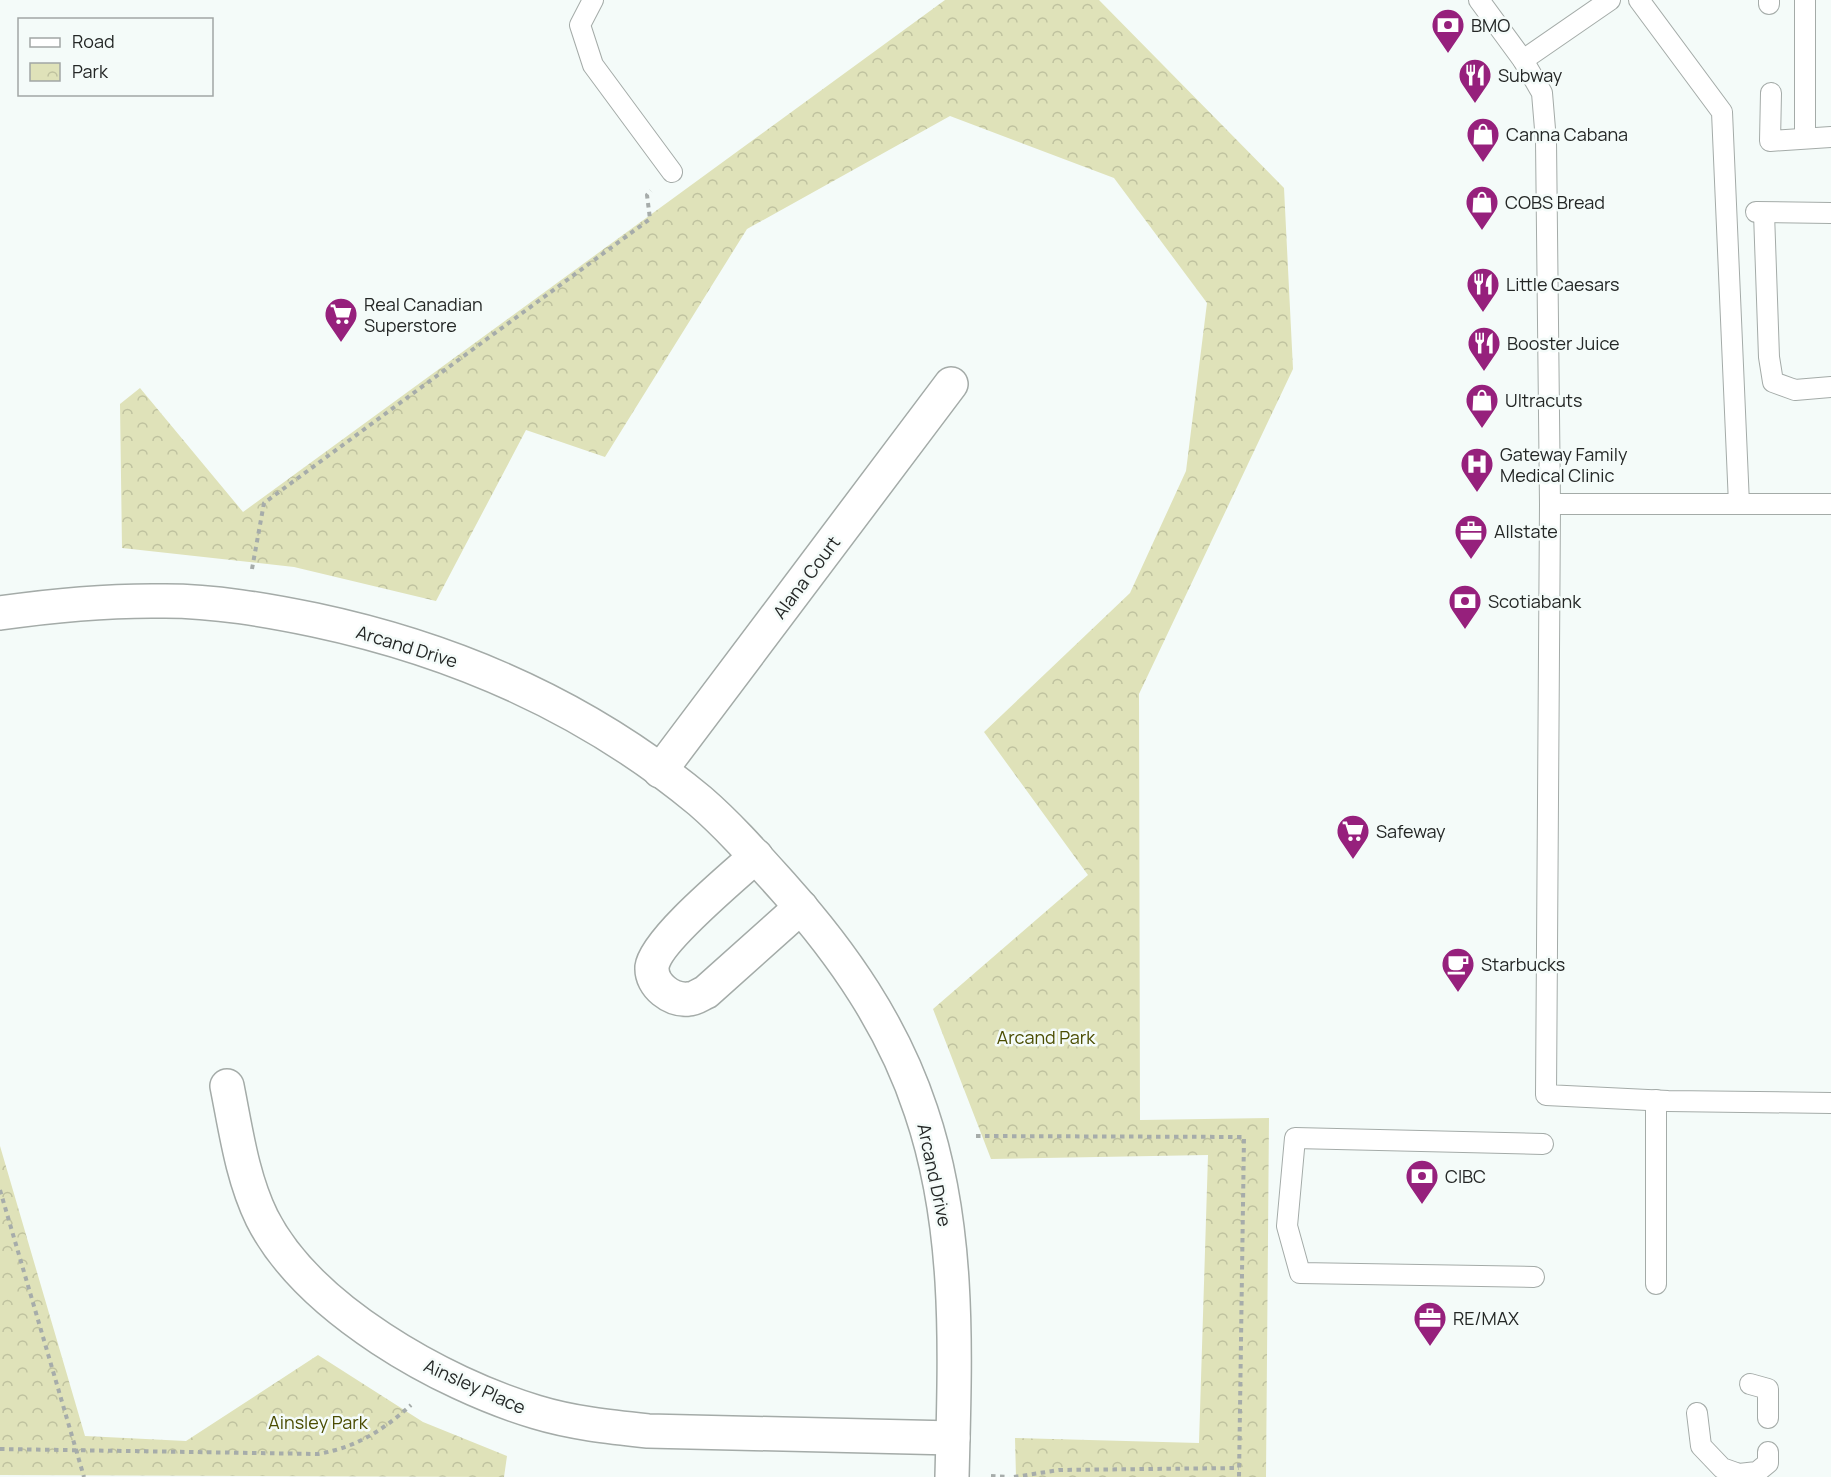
<svg xmlns="http://www.w3.org/2000/svg" width="1831" height="1477" font-family="Manrope,sans-serif">
<style>
.park{fill:url(#park-crowns)}
.lines{fill:none;stroke-linecap:round;stroke-linejoin:round}
.service-casing{stroke:#a4aba8;stroke-width:22}
.minor-casing{stroke:#a4aba8;stroke-width:36}
.path{stroke:#a6acaa;stroke-width:4;stroke-dasharray:4.5 4.5;stroke-linecap:butt}
.service{stroke:#fff;stroke-width:20}
.minor{stroke:#fff;stroke-width:33}
.labels{text-anchor:middle;dominant-baseline:central;stroke-width:5;stroke-linejoin:round;paint-order:stroke}
.poi-label{font-size:18px;fill:#242726;stroke:#f4fbf9;text-anchor:start}
.street-label{font-size:18px;fill:#242726;stroke:#f4fbf9}
.park-label{font-size:18px;fill:#4b4d02;stroke:#f4fbf9}
</style>
<defs>
<pattern id="park-crowns" width="20" height="18" patternUnits="userSpaceOnUse" patternTransform="scale(1.5)"><rect width="20" height="18" fill="#dfe2b9"/><path d="M2 6a3 3 0 1 1 6 0M12 15a3 3 0 1 1 6 0" fill="none" stroke="#bfc29f"/></pattern>
</defs>
<rect width="100%" height="100%" fill="#f4fbf9"/>
<g class="park">
<polygon points="945,0 1099,0 1284,188 1293,369 1139,694 1140,1120 1269,1118 1266,1477 1016,1477 1015,1438 1199,1443 1208,1155 991,1159 933,1009 1088,875 984,732 1130,593 1186,471 1207,303 1114,178 950,116 747,229 605,457 526,430 436,601 294,567 122,548 120,404 140,388 243,512"/>
<polygon points="0,1146 85,1436 186,1441 318,1355 423,1422 507,1456 504,1477 0,1475"/>
</g>
<g class="lines">
<defs>
<g id="service">
<polyline points="593,0 580,25 593,65 672,172"/>
<polyline points="1479,0 1523,60 1542,93 1546,141 1550,504 1546,1095 1668,1101 1831,1103"/>
<polyline points="1639,0 1722,112 1739,504"/>
<polyline points="1769,0 1769,4"/>
<polyline points="1523,60 1610,0"/>
<polyline points="1771,93 1770,141 1831,137"/>
<polyline points="1805,138 1805,0"/>
<polyline points="1756,212 1831,213"/>
<polyline points="1764,213 1769,357 1773,382 1795,390 1831,387"/>
<polyline points="1550,504 1831,504"/>
<polyline points="1534,1277 1300,1273 1287,1226 1295,1138 1543,1144"/>
<polyline points="1656,1284 1656,1100"/>
<polyline points="1750,1384 1768,1389 1768,1418"/>
<polyline points="1697,1413 1701,1446 1722,1468 1739,1474 1757,1472 1768,1463 1768,1452"/>
</g>
<g id="minor">
<path d="M0,613c55,-8 110,-13 165,-12 50,0 101,9 150,19 141,30 273,88 385,181 30,26 57,57 84,87 59,66 109,138 137,223 40,118 34,243 31,366"/>
<polyline points="660,771 951,384"/>
<path d="M756,856c-22,20 -101,85 -104,111 -1,19 20,34 37,32 6,0 12,-5 17,-7l95,-85"/>
<path d="M227,1086c9,45 15,91 35,132 46,91 180,166 274,194 36,11 74,15 112,19l305,7"/>
</g>
</defs>
<use href="#service" class="service-casing"/>
<use href="#minor" class="minor-casing"/>
<g class="path">
<polyline points="252,569 264,503 650,219 647,195 651,191"/>
<polyline points="976,1136 1244,1137 1239,1477"/>
<polyline points="0,1190 84,1477"/>
<path d="M0,1449l318,5c39,-7 64,-23 93,-49"/>
<polyline points="991,1476 1009,1477"/>
<polyline points="1014,1477 1059,1470 1239,1468"/>
</g>
<use href="#service" class="service"/>
<use href="#minor" class="minor"/>
</g>
<defs>
<symbol id="bank-pin" viewBox="-11 -11 22 30"><path d="M0 17L-7.5 6A9.5 9.5 0 1 1 7.5 6Z" fill="#96207c" stroke="#f4fbf9"/><path d="M-6-4H6V4H-6ZM0-2.3a2.3 2.3 0 1 0 0 4.6a2.3 2.3 0 1 0 0-4.6Z" fill="#fff"/></symbol>
<symbol id="restaurant-pin" viewBox="-11 -11 22 30"><path d="M0 17L-7.5 6A9.5 9.5 0 1 1 7.5 6Z" fill="#96207c" stroke="#f4fbf9"/><path d="M-5-6h1v4h1v-4h1v4h1v-4h1v5L-1.5 .5V6h-2V.5L-5-1ZM5-6V6H3V1.5H1.5Q1.5-4 5-6Z" fill="#fff"/></symbol>
<symbol id="shop-pin" viewBox="-11 -11 22 30"><path d="M0 17L-7.5 6A9.5 9.5 0 1 1 7.5 6Z" fill="#96207c" stroke="#f4fbf9"/><path d="M-5-2.5h2.3a2.7 3.5 0 0 1 5.4 0H5L5.5 6h-11ZM-1.5-2.5h3a1.5 2.3 0 0 0-3 0Z" fill="#fff"/></symbol>
<symbol id="supermarket-pin" viewBox="-11 -11 22 30"><path d="M0 17L-7.5 6A9.5 9.5 0 1 1 7.5 6Z" fill="#96207c" stroke="#f4fbf9"/><path d="M-6-5.5h2.5l.6 2H6L4.5 2H-2.5L-4.4-4H-6ZM-1.5 3.2a1.3 1.3 0 1 0 .1 0ZM3 3.2a1.3 1.3 0 1 0 .1 0Z" fill="#fff"/></symbol>
<symbol id="hospital-pin" viewBox="-11 -11 22 30"><path d="M0 17L-7.5 6A9.5 9.5 0 1 1 7.5 6Z" fill="#96207c" stroke="#f4fbf9"/><path d="M-5-5h3v3.5h4V-5h3V5h-3V1.5h-4V5h-3Z" fill="#fff"/></symbol>
<symbol id="office-pin" viewBox="-11 -11 22 30"><path d="M0 17L-7.5 6A9.5 9.5 0 1 1 7.5 6Z" fill="#96207c" stroke="#f4fbf9"/><path d="M-6-3h4V-5.5h4V-3h4V5H-6ZM-1-4.5V-3h2v-1.5ZM-6 0V1H6V0Z" fill="#fff"/></symbol>
<symbol id="cafe-pin" viewBox="-11 -11 22 30"><path d="M0 17L-7.5 6A9.5 9.5 0 1 1 7.5 6Z" fill="#96207c" stroke="#f4fbf9"/><path d="M-5.5-4.5H6V0H3Q3 3.5 0 3.5H-2.5Q-5.5 3.5-5.5 0ZM3-3.2v2h1.7v-2ZM-6 4.5H4V6H-6Z" fill="#fff"/></symbol>
</defs>
<g fill-rule="evenodd">
<use href="#bank-pin" x="1429" y="6" width="38" height="52"/>
<use href="#restaurant-pin" x="1456" y="56" width="38" height="52"/>
<use href="#shop-pin" x="1464" y="115" width="38" height="52"/>
<use href="#shop-pin" x="1463" y="183" width="38" height="52"/>
<use href="#restaurant-pin" x="1464" y="265" width="38" height="52"/>
<use href="#supermarket-pin" x="322" y="295" width="38" height="52"/>
<use href="#restaurant-pin" x="1465" y="324" width="38" height="52"/>
<use href="#shop-pin" x="1463" y="381" width="38" height="52"/>
<use href="#hospital-pin" x="1458" y="445" width="38" height="52"/>
<use href="#office-pin" x="1452" y="512" width="38" height="52"/>
<use href="#bank-pin" x="1446" y="582" width="38" height="52"/>
<use href="#supermarket-pin" x="1334" y="812" width="38" height="52"/>
<use href="#cafe-pin" x="1439" y="945" width="38" height="52"/>
<use href="#bank-pin" x="1403" y="1157" width="38" height="52"/>
<use href="#office-pin" x="1411" y="1299" width="38" height="52"/>
</g>
<g class="labels">
<g class="poi-label">
<text x="1471" y="25">BMO</text>
<text x="1498" y="75">Subway</text>
<text x="1506" y="134">Canna Cabana</text>
<text x="1505" y="202">COBS Bread</text>
<text x="1506" y="284">Little Caesars</text>
<text x="364" y="304">Real Canadian<tspan x="364" dy="21">Superstore</tspan></text>
<text x="1507" y="343">Booster Juice</text>
<text x="1505" y="400">Ultracuts</text>
<text x="1500" y="454">Gateway Family<tspan x="1500" dy="21">Medical Clinic</tspan></text>
<text x="1494" y="531">Allstate</text>
<text x="1488" y="601">Scotiabank</text>
<text x="1376" y="831">Safeway</text>
<text x="1481" y="964">Starbucks</text>
<text x="1445" y="1176">CIBC</text>
<text x="1453" y="1318">RE/MAX</text>
</g>
<g class="street-label">
<text transform="translate(806 577) rotate(-53)">Alana Court</text>
<text transform="translate(407 646) rotate(17)">Arcand Drive</text>
<text transform="translate(935 1175) rotate(78)">Arcand Drive</text>
<text transform="translate(475 1386) rotate(24)">Ainsley Place</text>
</g>
<g class="park-label">
<text x="1046" y="1037">Arcand Park</text>
<text x="318" y="1422">Ainsley Park</text>
</g>
</g>
<rect x="18" y="18" width="195" height="78" fill="#f4fbf9" stroke="#a1a6a5" stroke-width="1.5"/>
<rect x="30" y="38" width="30" height="9" fill="#ffffff" stroke="#a1a6a5" stroke-width="1.5"/>
<text x="72" y="48" font-size="18" fill="#242726">Road</text>
<rect x="30" y="63" width="30" height="18" fill="url(#park-crowns)" stroke="#a1a6a5" stroke-width="1.5"/>
<text x="72" y="78" font-size="18" fill="#242726">Park</text>
</svg>
